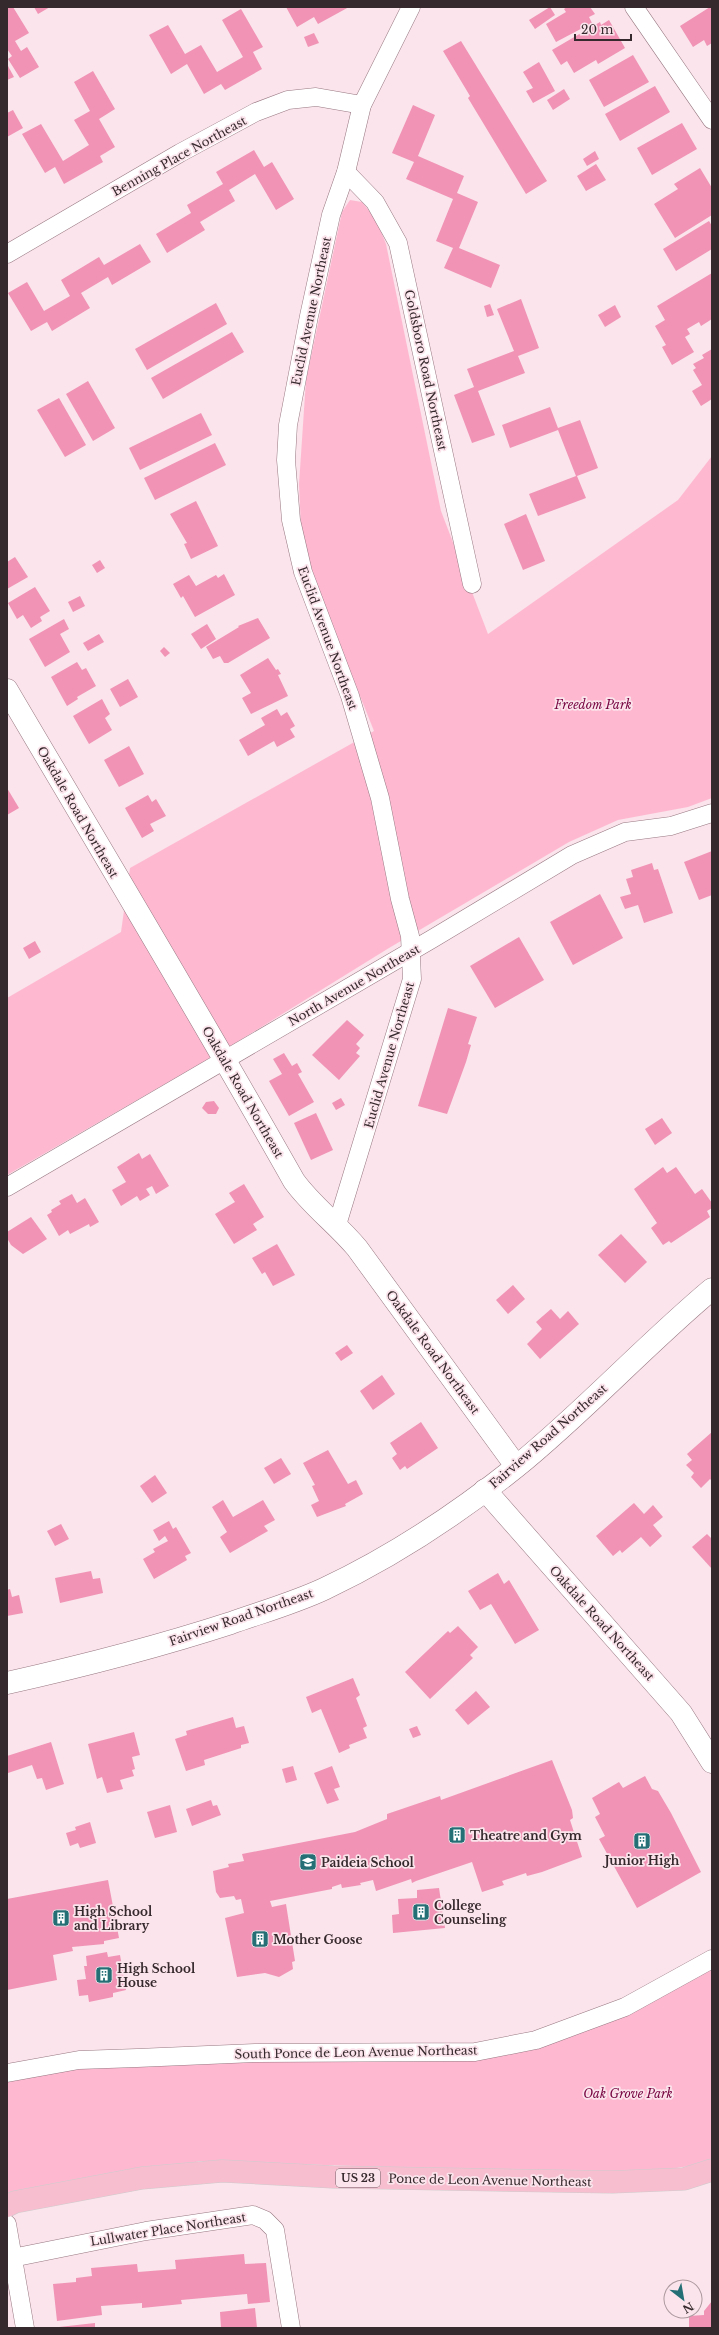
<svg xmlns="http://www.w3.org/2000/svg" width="719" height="2335" font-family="'Libre Baskerville',serif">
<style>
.green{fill:#feb9d1}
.building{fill:#f093b5}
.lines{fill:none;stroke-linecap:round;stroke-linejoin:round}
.street-casing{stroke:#987882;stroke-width:19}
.secondary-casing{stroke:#987882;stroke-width:23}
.highway-casing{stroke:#cfcccd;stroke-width:23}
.street{stroke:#fff;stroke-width:18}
.secondary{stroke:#fff;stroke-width:22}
.highway{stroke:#f7bed0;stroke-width:22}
.labels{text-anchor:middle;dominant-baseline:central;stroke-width:3.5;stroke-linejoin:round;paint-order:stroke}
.shield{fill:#fbe4eb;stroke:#716166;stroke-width:1}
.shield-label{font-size:11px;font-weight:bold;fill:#36292d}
.street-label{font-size:12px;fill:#36292d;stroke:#fbe4eb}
.park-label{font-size:12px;font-style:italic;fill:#770542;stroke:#fbe4eb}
.poi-label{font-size:12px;font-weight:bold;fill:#36292d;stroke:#fbe4eb;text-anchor:start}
</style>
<rect width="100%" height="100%" fill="#fbe4eb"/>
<g class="green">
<polygon points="350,200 362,202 376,219 386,244 441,511 488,634 678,500 712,456 712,798 688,807 618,820 569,842 389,948 229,1047 7,1175 7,998 121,932 130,868 374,731 302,551 299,484 306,380 342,212"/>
<polygon points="712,1963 712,2160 696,2165 631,2175 202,2161 117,2174 7,2198 7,2073 324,2056 475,2052 628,2007"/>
</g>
<g class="building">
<polygon points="7,7 13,7 29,33 15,41 21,51 27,47 39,67 20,78 8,59 12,56 7,49"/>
<polygon points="34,7 50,7 38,14"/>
<polygon points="286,7 349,7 318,24 314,17 297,27"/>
<polygon points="550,7 555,15 535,29 529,20"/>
<polygon points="567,7 590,7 595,14 589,17 592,23 556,42 546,24 566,12 564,9"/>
<polygon points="710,7 712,10 712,43 707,46 704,40 693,47 680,26"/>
<polygon points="241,9 263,47 253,52 262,69 225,90 221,84 204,94 187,64 171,74 149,35 168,25 185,54 201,45 217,72 243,57 222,20"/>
<polygon points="609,20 625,48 598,64 596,60 574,73 567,61 561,65 552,50 600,22 601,25"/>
<polygon points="314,33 319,43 308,47 304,37"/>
<polygon points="461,41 547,181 526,194 468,98 470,96 443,51"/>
<polygon points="633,55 649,82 604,107 589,80"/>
<polygon points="539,62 555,91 533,103 526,91 533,88 523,72"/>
<polygon points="8,66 14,77 7,80 7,67"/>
<polygon points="93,71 115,109 99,119 115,147 100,156 103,162 64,184 55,167 45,173 22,134 41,124 63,161 89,145 74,120 90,111 74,82"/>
<polygon points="655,86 670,112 620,141 605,114"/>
<polygon points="564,89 570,99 553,110 547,100"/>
<polygon points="413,105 435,115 418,156 464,176 457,193 478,202 459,248 500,265 491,288 444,268 453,248 436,241 453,199 406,179 414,162 392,153"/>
<polygon points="13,110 23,128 7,137 7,113"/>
<polygon points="682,123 697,149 652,175 637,148"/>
<polygon points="254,150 264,167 272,162 294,199 276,210 255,174 229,190 235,201 200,222 205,230 167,253 156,234 191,213 187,205 223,184 216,172"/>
<polygon points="595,151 599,159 587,166 583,159"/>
<polygon points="596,164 606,180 586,191 577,176"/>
<polygon points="700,168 712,188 712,215 675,238 654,204 678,189 674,184"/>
<polygon points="709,221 712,226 712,249 676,271 663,249"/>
<polygon points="140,244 151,262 112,285 108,277 81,293 90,308 52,331 47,322 31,331 8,293 27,282 44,311 70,296 61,280 99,257 104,265"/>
<polygon points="712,273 712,319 701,326 699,322 687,329 690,334 685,337 694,352 672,365 662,347 666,345 655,326 665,320 657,306"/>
<polygon points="521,299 539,348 518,356 525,373 478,391 495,435 472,443 454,395 474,387 467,369 514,351 497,309"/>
<polygon points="216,303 227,324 147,370 135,349"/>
<polygon points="490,304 494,315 487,317 484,306"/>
<polygon points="615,305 621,317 605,327 598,315"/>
<polygon points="232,332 244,352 163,399 151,378"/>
<polygon points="712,349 712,399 701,406 692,391 702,385 693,370 696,368 693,364 704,358 702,355"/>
<polygon points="88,381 115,428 93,441 66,394"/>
<polygon points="59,398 86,445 65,457 37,410"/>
<polygon points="550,407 558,428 580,420 598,468 577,476 586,498 538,516 529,494 576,476 558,430 510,448 502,425"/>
<polygon points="201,413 212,435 140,470 129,448"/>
<polygon points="215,443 226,465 155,500 144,478"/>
<polygon points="196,501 218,546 191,559 184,544 187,543 170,514"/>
<polygon points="526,514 545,561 523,570 504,524"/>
<polygon points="15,557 28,577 7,589 7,562"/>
<polygon points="100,560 105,568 97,573 92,565"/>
<polygon points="224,574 235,595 195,617 183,596 181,598 173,584 189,575 196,586 216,575 218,578"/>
<polygon points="35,587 50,611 40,617 42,621 31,628 23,615 17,619 8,603"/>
<polygon points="80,596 85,606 73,612 68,602"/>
<polygon points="258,618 270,638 228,663 224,663 220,656 213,659 206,647 239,627 238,626"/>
<polygon points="64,619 69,629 60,634 70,652 45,667 29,639"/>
<polygon points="207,624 216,639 201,649 191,634"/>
<polygon points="99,634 104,642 88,651 83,643"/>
<polygon points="164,647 170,653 165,657 160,651"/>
<polygon points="268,658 276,670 278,669 281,674 278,675 288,696 251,714 242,698 251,693 240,675"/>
<polygon points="77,662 82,670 86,668 96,686 77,697 78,699 67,706 51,677"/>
<polygon points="128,679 138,697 120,707 110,689"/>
<polygon points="102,699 110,714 105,718 112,730 89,744 73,716"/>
<polygon points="277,709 281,716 287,712 295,726 290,729 295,737 277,747 274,741 248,756 239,740 265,725 261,718"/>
<polygon points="129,746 144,774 119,787 104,760"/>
<polygon points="7,788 19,808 7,815"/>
<polygon points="148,795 152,802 156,799 166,816 150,824 154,831 142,838 125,808"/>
<polygon points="712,851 712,895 699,900 684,862"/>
<polygon points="652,863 654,870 658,869 673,913 644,923 638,905 625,909 620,897 631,894 626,879 633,877 631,870"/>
<polygon points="600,894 623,938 573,965 550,922"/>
<polygon points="519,937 544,980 495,1008 470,966"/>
<polygon points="35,941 41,952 29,959 23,948"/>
<polygon points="448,1008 477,1017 468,1044 471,1045 466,1062 447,1114 418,1106"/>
<polygon points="347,1020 364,1035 356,1044 360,1048 356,1053 360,1056 339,1080 312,1055"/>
<polygon points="284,1053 292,1066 297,1063 302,1072 298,1074 314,1102 289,1116 269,1081 282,1074 273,1059"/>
<polygon points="341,1098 345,1105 336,1110 332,1103"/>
<polygon points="214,1101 219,1108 216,1114 208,1114 202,1108 206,1102"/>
<polygon points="316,1113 333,1150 311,1160 294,1123"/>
<polygon points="662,1118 672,1133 655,1145 645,1129"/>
<polygon points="139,1153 142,1159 150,1154 169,1186 156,1194 152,1186 146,1189 150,1195 140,1201 137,1196 121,1206 112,1190 126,1182 117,1167"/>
<polygon points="663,1167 667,1173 676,1167 695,1194 702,1189 712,1203 712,1208 707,1211 710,1217 671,1243 669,1241 663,1245 651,1228 657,1223 634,1189"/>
<polygon points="244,1184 264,1217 253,1224 257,1230 234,1244 215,1214 235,1202 229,1193"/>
<polygon points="72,1194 77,1203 85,1198 99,1222 90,1227 89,1224 70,1234 68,1230 59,1236 47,1215 52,1212 51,1210 61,1204 59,1201"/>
<polygon points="31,1217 47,1239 23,1254 11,1245 7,1238 7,1232"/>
<polygon points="621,1234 647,1262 625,1283 598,1255"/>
<polygon points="277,1244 295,1275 273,1286 265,1272 262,1274 252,1258"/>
<polygon points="513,1285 525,1299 508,1314 496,1300"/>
<polygon points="551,1309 560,1319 568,1311 579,1324 540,1359 527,1344 542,1329 536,1322"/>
<polygon points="347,1345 353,1353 341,1361 335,1353"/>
<polygon points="382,1375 395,1394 373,1410 360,1391"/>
<polygon points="421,1422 438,1448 407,1469 405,1466 400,1470 392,1458 397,1454 390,1443"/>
<polygon points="712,1432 712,1481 710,1479 701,1488 691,1477 694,1473 686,1465 692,1460 687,1454"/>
<polygon points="328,1450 348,1484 356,1480 363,1494 345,1504 346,1506 317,1517 311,1505 319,1501 312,1486 315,1485 303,1463"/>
<polygon points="281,1458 291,1474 274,1484 264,1468"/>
<polygon points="155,1475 167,1493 152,1503 140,1486"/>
<polygon points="223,1500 233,1517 263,1500 275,1520 264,1526 268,1531 230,1553 220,1537 227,1532 212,1507"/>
<polygon points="634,1503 644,1514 653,1505 663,1517 653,1525 662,1536 650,1547 641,1537 622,1553 620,1550 613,1556 596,1536"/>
<polygon points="169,1521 173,1529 176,1527 191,1553 185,1556 187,1560 154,1579 143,1559 155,1552 153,1549 168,1541 165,1536 159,1541 153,1530"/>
<polygon points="61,1524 69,1539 55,1546 47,1531"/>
<polygon points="707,1534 712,1539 712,1569 692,1547"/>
<polygon points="91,1571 93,1579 100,1578 103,1593 60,1603 55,1578"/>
<polygon points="498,1573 504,1584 509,1580 539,1630 515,1644 491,1604 480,1610 468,1591"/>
<polygon points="10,1589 12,1597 19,1595 23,1613 7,1616 7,1590"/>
<polygon points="458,1626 478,1647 470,1655 473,1658 430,1699 405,1672 448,1631 450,1633"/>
<polygon points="353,1678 360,1695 356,1698 367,1726 363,1728 367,1738 349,1745 350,1748 339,1753 321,1709 312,1713 306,1697"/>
<polygon points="476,1691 490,1707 468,1725 455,1710"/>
<polygon points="233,1717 236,1728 244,1726 249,1743 241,1745 241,1748 204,1760 205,1765 186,1771 175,1739 187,1735 186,1731"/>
<polygon points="417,1726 421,1735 413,1738 409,1729"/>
<polygon points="134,1732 140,1755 132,1757 135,1769 132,1770 134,1776 120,1780 123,1789 107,1793 102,1777 97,1779 88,1744"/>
<polygon points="51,1742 64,1784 46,1790 42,1778 37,1779 32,1765 8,1773 7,1756"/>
<polygon points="552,1760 572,1810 573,1818 570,1820 582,1857 542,1872 527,1876 526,1873 502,1881 504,1885 482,1892 472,1862 416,1881 412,1883 411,1879 376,1891 373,1880 360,1883 361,1885 342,1888 341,1884 332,1887 332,1889 270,1901 272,1907 286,1904 295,1961 292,1962 293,1969 279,1977 265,1973 237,1977 225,1918 244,1913 241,1899 236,1900 234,1896 220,1898 216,1892 213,1871 229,1867 228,1864 244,1861 242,1854 355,1832 387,1819 387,1814 440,1796 441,1800"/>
<polygon points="293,1766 297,1780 286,1783 282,1769"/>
<polygon points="332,1766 340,1787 334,1789 339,1800 327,1804 314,1773"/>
<polygon points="645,1776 652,1789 658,1791 671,1813 701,1872 637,1908 599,1839 605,1836 595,1817 600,1814 592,1798 619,1782 623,1788"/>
<polygon points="211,1800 213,1806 217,1805 221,1815 192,1826 186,1809"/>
<polygon points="170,1805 177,1832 155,1838 147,1812"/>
<polygon points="90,1822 96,1843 80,1848 78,1843 70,1846 66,1833 76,1830 75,1827"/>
<polygon points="108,1880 119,1938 104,1941 104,1944 72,1947 73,1951 53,1955 57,1980 7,1990 7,1899"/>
<polygon points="439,1888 445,1928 393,1933 392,1915 399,1914 398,1899 417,1898 417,1890"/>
<polygon points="107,1952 108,1957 120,1955 126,1990 113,1993 113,1997 89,2002 88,1995 79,1996 77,1980 86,1979 84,1966 87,1966 86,1956"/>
<polygon points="244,2254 245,2264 266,2263 270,2302 248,2304 247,2294 181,2300 182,2304 142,2308 142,2303 101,2306 102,2315 57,2321 53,2284 76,2282 76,2278 92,2276 91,2268 137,2264 138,2272 176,2269 175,2260"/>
<polygon points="712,2301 712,2328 689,2328 689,2316 704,2315 704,2311"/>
<polygon points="255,2308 257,2328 221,2328 220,2312"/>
<polygon points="95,2323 95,2328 59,2328 59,2327"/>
</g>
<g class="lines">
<defs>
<g id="street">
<polyline points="634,7 712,120"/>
<polyline points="346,172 375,202 398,243 472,584"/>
<polyline points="7,254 180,153 256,112 288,100 316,97 362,105"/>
<polyline points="7,1187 432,939 572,855 625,832 671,826 712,813"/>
<polyline points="337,1225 412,979 410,936 400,899 380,798 350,696 303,572 291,520 286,460 288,425 309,316 331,215 346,172 362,105 411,7"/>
<polyline points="7,2073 79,2060 137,2058 255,2053 475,2052 536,2040 625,2007 712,1959"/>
<polyline points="7,2224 25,2328"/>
<polyline points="7,2259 146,2231 253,2215 265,2220 275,2230 291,2328"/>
</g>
<g id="secondary">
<path d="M7,690c96,163 194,326 287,491 18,25 43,43 63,67l159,218"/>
<polyline points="485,1490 681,1713 712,1762"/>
<path d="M7,1683c76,-17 150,-36 224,-60 31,-11 63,-20 93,-34 68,-32 133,-75 192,-122 68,-55 128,-121 196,-178"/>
</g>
<polyline id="highway" points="7,2206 15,2202 142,2178 222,2171 333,2177 612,2182 684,2179 712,2170"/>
</defs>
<use href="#street" class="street-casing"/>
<use href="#secondary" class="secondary-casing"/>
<use href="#highway" class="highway-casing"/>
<use href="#street" class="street"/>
<use href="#secondary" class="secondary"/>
<use href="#highway" class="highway"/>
</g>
<defs>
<symbol id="building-square" viewBox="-11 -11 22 22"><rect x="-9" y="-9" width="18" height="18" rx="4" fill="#246f76" stroke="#fbe4eb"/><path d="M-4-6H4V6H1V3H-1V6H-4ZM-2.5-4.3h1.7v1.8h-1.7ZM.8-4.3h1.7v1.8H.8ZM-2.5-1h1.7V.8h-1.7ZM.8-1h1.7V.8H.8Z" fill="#fff"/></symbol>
<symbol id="school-square" viewBox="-11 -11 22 22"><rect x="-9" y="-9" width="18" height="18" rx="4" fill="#246f76" stroke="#fbe4eb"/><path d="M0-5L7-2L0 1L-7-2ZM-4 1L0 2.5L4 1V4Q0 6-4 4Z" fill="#fff"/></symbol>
</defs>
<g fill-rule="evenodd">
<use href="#building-square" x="447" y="1825" width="20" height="20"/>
<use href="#building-square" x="632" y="1831" width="20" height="20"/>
<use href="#school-square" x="298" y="1852" width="20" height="20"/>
<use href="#building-square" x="411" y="1902" width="20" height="20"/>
<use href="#building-square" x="51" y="1908" width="20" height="20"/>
<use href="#building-square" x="250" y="1929" width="20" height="20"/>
<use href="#building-square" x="94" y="1965" width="20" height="20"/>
</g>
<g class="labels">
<rect class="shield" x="336" y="2169" width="44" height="18" rx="3"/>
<g class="shield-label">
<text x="358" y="2178">US 23</text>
</g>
<g class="street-label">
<text transform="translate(179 156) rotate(-29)">Benning Place Northeast</text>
<text transform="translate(311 311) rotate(-78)">Euclid Avenue Northeast</text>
<text transform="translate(426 370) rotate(78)">Goldsboro Road Northeast</text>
<text transform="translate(328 638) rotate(70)">Euclid Avenue Northeast</text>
<text transform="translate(78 812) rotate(60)">Oakdale Road Northeast</text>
<text transform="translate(354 985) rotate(-30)">North Avenue Northeast</text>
<text transform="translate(389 1055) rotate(-74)">Euclid Avenue Northeast</text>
<text transform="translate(243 1092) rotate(60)">Oakdale Road Northeast</text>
<text transform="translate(433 1352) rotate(54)">Oakdale Road Northeast</text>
<text transform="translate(548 1436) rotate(-41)">Fairview Road Northeast</text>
<text transform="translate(241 1617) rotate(-19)">Fairview Road Northeast</text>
<text transform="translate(602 1623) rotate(48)">Oakdale Road Northeast</text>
<text transform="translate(356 2052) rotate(-1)">South Ponce de Leon Avenue Northeast</text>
<text transform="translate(490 2180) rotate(1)">Ponce de Leon Avenue Northeast</text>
<text transform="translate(168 2229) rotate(-9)">Lullwater Place Northeast</text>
</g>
<g class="park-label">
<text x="593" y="704">Freedom Park</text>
<text x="628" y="2093">Oak Grove Park</text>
</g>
<g class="poi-label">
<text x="470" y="1835">Theatre and Gym</text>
<text x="642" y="1860" text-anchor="middle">Junior High</text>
<text x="321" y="1862">Paideia School</text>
<text x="434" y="1905">College<tspan x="434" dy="14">Counseling</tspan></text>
<text x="74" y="1911">High School<tspan x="74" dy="14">and Library</tspan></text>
<text x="273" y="1939">Mother Goose</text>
<text x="117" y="1968">High School<tspan x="117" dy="14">House</tspan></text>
</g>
</g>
<rect width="719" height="2335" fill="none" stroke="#36292d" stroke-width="16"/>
<g transform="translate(683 2299) rotate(149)"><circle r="19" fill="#fbe4eb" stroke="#ac999f"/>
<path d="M0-3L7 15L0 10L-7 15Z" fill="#246f76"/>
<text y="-6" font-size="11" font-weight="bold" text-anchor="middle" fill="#36292d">N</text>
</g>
<path d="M575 34v6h56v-6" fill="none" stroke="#36292d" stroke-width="2"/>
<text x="581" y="34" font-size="12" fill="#36292d" stroke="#fbe4eb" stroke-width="3" paint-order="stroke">20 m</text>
</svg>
